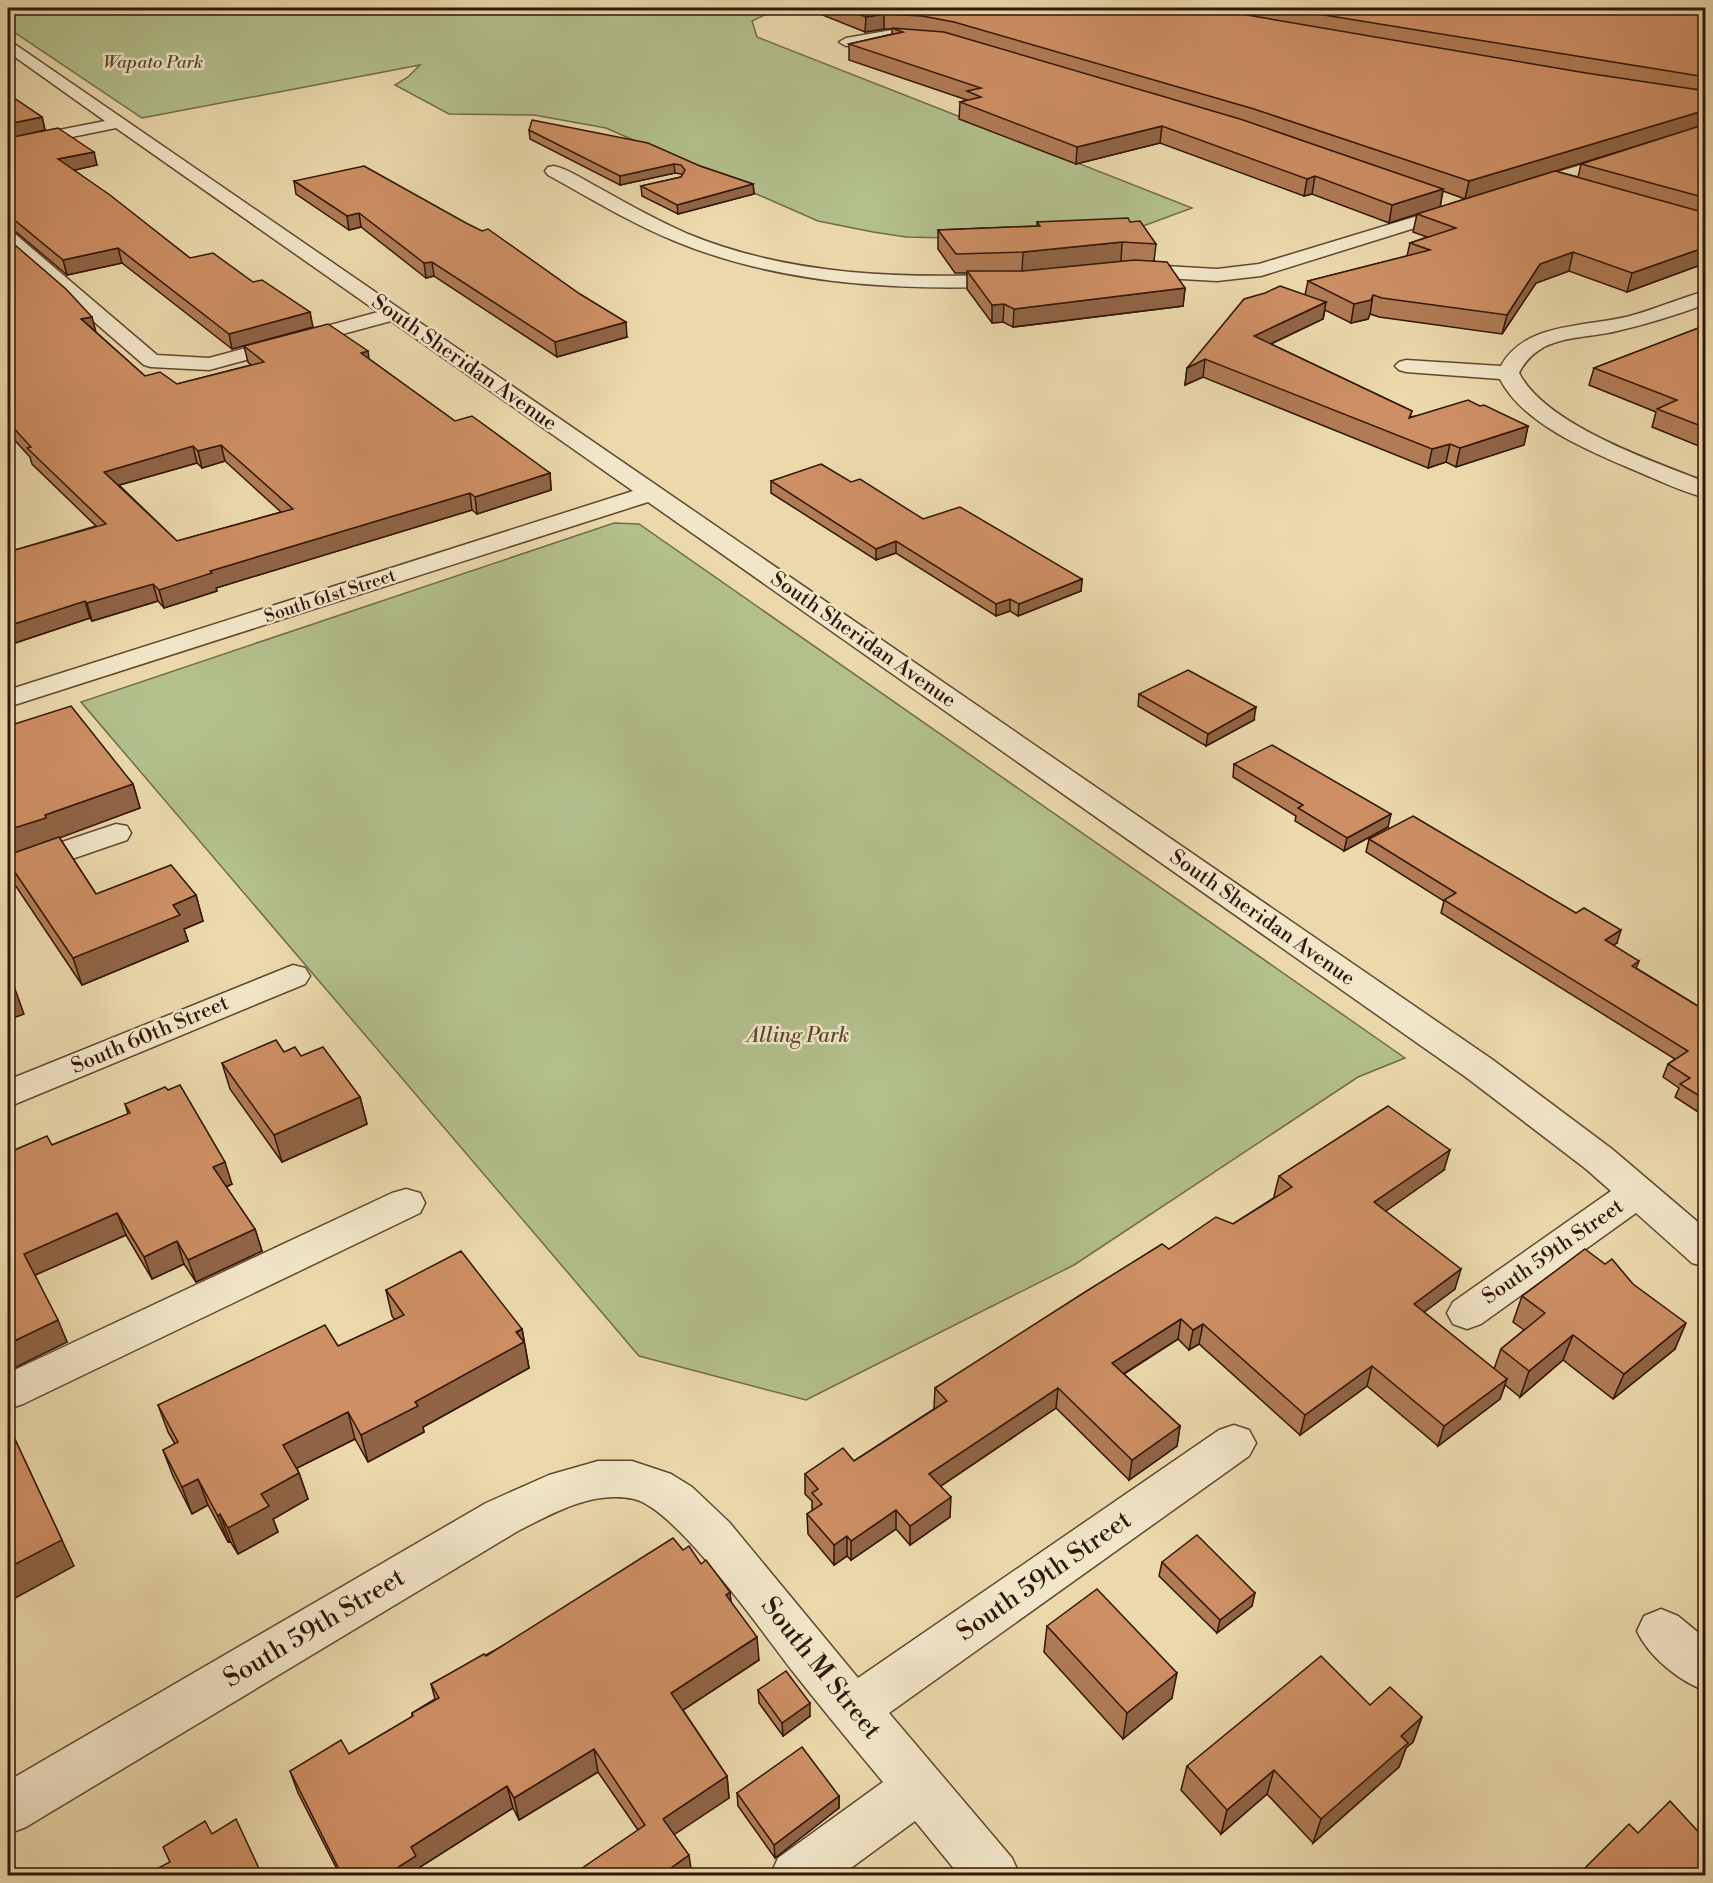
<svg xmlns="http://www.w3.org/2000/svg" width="1713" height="1883" font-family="'Libre Bodoni',serif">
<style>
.green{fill:#b3c08c;stroke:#726b49;stroke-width:1.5}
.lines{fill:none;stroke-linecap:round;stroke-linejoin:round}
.minor-casing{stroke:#604730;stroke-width:3}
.minor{fill:#f2e6c9;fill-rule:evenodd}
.wall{fill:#b07b55;stroke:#321606;stroke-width:1.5;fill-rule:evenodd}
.shaded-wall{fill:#906445;stroke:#321606;stroke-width:1.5}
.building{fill:#cd8f63;stroke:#321606;stroke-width:1.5;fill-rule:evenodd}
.labels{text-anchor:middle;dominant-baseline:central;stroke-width:5;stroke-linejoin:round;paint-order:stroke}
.far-park-label{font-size:18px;font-style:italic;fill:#59492e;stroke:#f2e6c9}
.far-street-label{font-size:18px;fill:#321606;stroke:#f2e6c9}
.street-label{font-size:21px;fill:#321606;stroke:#f2e6c9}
.park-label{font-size:21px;font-style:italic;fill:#59492e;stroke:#f2e6c9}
.near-street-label{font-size:26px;fill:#321606;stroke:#f2e6c9}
</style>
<rect width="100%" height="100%" fill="#ebd9ac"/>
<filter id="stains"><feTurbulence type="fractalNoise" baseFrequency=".00333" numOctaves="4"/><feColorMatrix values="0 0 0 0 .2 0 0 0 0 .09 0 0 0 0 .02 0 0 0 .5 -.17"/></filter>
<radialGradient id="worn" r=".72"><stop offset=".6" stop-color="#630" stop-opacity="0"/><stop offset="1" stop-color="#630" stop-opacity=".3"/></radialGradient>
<g class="green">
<polygon points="8,8 779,8 752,21 757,37 1192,208 1135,229 949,238 906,237 873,232 818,221 606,128 534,115 449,114 395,85 408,77 420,65 142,118 8,28"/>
<polygon points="614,523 639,524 1405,1058 1358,1077 1074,1265 806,1400 639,1356 81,702"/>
</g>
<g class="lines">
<defs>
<g id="minor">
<polygon points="892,30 936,35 943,39 936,43 892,38 846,46 839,42 846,38"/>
<polygon points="8,42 13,43 1493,1060 1612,1149 1706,1229 1706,1267 1692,1263 1636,1213 1481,1324 1467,1329 1453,1324 1447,1313 1453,1302 1611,1191 1586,1169 1467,1078 648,502 8,707 8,690 633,491 391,321 209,370 151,367 144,365 8,247 8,233 15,234 157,355 209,358 378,312 116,128 8,150 8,140 105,121 8,52"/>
<polygon points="1706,127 1706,137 1530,192 1518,192 1515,188 1518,184"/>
<path d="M554,166c17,4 33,16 49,24 28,16 56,31 85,44 102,42 216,45 324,40l7,2 3,4 -3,4 -7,2c-113,5 -229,-1 -335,-44 -45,-18 -87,-44 -129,-67l-3,-4 3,-4z"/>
<polygon points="1457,204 1463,205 1466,209 1463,213 1261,276 1217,281 1129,276 1122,274 1119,270 1122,266 1129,264 1217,269 1259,264"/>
<path d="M1706,291v13c-30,11 -59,20 -89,27 -24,6 -51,5 -73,16 -12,7 -19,14 -25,26 27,52 133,88 187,109v16c-23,-6 -44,-16 -65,-25 -47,-20 -117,-47 -141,-94l-94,-7 -7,-2 -4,-4 4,-4 7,-2 95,6c23,-44 87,-39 129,-50 26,-7 50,-18 76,-25z"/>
<polygon points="116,824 127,826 131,833 127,840 8,881 8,860"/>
<polygon points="293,965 305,968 310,976 305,984 8,1107 8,1080"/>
<polygon points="406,1189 420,1193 425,1203 420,1213 23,1404 8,1409 8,1373 392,1193"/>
<path d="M1234,1425l15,5 7,13 -7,13 -360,257 123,145 8,18h-60l-45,-55 -75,55h-70l8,-18 105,-76c-30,-36 -60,-72 -89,-109 -30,-38 -117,-164 -160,-174 -41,-9 -81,14 -116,32l-492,296 -18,7v-53l478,-278 63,-28 49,-14h34l39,13 21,13 37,35 129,156 361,-248z"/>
<path d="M1661,1609l17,7 28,23v52c-27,-10 -57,-34 -69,-60l7,-15z"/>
</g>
</defs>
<use href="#minor" class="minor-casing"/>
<use href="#minor" class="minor"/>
</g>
<g class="wall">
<path d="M815,8h891v255l-79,29 -58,-21 -33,12 -34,51 -123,-17 -9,-3 -2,5 -17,4 -26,-13 -2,9 -52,25 141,67 -2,6 70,-11 48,20 -4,19 -68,22 -10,-5 -18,6 -225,-91 -18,8 2,-17 118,-73 3,-14 99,-25 3,-13 17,-6 -14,-5 4,-18 -28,9 -77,-29 -8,2 -144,-53 -84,21 -117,-45 1,-17 7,-2 -118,-40v-16l43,-10v-5h-8l-19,3 -50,-20zM1650,142l-69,22 -3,13 -23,-6zM1443,191l22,8 -25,8z"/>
<polygon points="8,94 42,117 45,130 97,165 74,170 190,258 313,327 232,349 122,263 67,275 16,232 8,231"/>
<polygon points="529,130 700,166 753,184 754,194 678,214 642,196 641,186 681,177 682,175 681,174 675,173 620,185 530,139"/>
<polygon points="294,181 627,337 557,357 434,276 426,278 361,227 349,230 296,194"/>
<polygon points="1037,222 1130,222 1156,244 1154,261 1185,288 1183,306 1013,327 1003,322 992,323 967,289 967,273 955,273 938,249 938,230 1037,226"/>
<path d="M8,239l88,93 49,44 32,8 74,-19 -3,-3 -4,-16 125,13 86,62 95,52 1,17 -74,24 -5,-4 -256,78 1,3 -53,17 -6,-7 -66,20 -2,-3 -78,26 2,7 -6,2v-101l88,-26 -64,-62 -2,-7 -22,-24zM225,461l56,51 -104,29 -58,-56 78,-22 5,5z"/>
<polygon points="1706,325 1706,449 1652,427 1656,412 1589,385 1594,368"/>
<polygon points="771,481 851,482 923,519 1082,579 1081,591 1018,616 1010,611 996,616 896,553 876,560 771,493"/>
<polygon points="1139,694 1254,720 1206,746 1138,706"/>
<polygon points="8,726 133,784 140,808 59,837 96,894 196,895 203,921 184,929 188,941 82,985 13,882 8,867"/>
<polygon points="1234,764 1388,827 1344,851 1295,821 1296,816 1233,777"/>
<polygon points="1369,839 1617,943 1613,945 1636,968 1706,1011 1706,1117 1675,1097 1679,1088 1663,1077 1668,1064 1675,1059 1441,913 1444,901 1366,852"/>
<polygon points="284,1052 301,1056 360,1097 367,1124 282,1162 230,1089 222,1063"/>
<polygon points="125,1104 232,1184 226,1187 255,1229 262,1251 196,1282 184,1264 152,1279 126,1235 35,1275 67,1342 12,1369 8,1359 8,1162 13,1159 10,1152 52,1145 128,1114"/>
<polygon points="1444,1170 1385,1211 1455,1289 1424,1312 1494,1369 1501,1349 1524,1330 1513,1322 1522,1296 1675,1349 1613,1399 1563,1360 1520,1397 1505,1385 1500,1399 1438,1446 1367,1386 1300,1435 1199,1344 1189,1350 1178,1339 1124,1374 1180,1426 1177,1446 1129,1480 1056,1408 941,1486 950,1517 910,1545 896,1529 851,1560 847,1556 834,1565 808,1534 807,1514 812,1511 812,1501 805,1494 805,1474 854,1461 934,1409 934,1408 935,1388 1169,1249 1233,1224 1275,1197 1274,1196 1279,1176"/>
<polygon points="386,1290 522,1329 529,1368 423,1427 424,1432 368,1462 355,1439 297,1468 299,1473 308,1499 273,1519 278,1532 238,1554 230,1541 228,1542 208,1505 192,1514 173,1476 163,1450 175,1444 168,1432 158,1405 338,1346 395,1320 392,1316"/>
<polygon points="1706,1472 1706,1483 1702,1480"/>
<polygon points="683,1550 701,1564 730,1592 731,1602 759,1660 683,1710 727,1776 729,1798 638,1830 598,1772 519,1820 513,1808 420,1867 423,1875 340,1875 298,1793 290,1771 349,1754 412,1717 412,1713 435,1699 431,1684"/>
<polygon points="1162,1562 1252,1606 1217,1633 1159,1576"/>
<polygon points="1047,1626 1172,1698 1123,1739 1044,1652"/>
<polygon points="758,1690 810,1716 783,1736 759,1703"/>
<polygon points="1370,1705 1422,1717 1413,1742 1406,1748 1399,1767 1313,1843 1267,1794 1221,1834 1181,1790 1187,1766"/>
<polygon points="737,1793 839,1796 839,1808 775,1858 738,1806"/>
</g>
<g class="shaded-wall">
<polygon points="884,14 884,29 865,32 866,17"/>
<polygon points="1706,110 1705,125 1465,199 1469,181"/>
<polygon points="42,117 45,130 8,139 8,124"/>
<polygon points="1162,126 1160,143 1076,164 1077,147"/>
<polygon points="94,152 97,165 62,173 58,159"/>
<polygon points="674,164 675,173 620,185 620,176"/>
<polygon points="1315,176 1312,194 1304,196 1307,179"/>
<polygon points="753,184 754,194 678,214 677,205"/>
<polygon points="1443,189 1440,207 1389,223 1392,205"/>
<polygon points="359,213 361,227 349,230 347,216"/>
<polygon points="1122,242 1121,262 1022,272 1023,252"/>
<polygon points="1706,247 1706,263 1627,292 1632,273"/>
<polygon points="118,248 122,263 67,275 63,260"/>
<polygon points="1573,252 1569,271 1536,283 1502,334 1507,315 1540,264"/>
<polygon points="432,262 434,276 426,278 424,263"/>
<polygon points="1185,288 1183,306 1013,327 1014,309"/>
<polygon points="1373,295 1370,314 1368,319 1351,323 1354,304"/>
<polygon points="1326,302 1323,319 1251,353 1254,336"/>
<polygon points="1004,304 1003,322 992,323 992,305"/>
<polygon points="310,312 313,327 232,349 229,334"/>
<polygon points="92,317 96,332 81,319"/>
<polygon points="626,322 627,337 557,357 555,342"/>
<polygon points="368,351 370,367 361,353"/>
<polygon points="1205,359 1203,377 1185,385 1187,368"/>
<polygon points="1528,426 1524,445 1456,467 1460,448"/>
<polygon points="1450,444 1446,462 1428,468 1432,449"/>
<polygon points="221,445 225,461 202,468 198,451"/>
<polygon points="193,446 197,463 109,488 104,472"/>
<polygon points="550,473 551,490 477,514 475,497"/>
<polygon points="470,493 472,510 216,588 217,591 164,608 159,590 210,571"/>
<polygon points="896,541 896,553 876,560 876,549"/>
<polygon points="1082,579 1081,591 1018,616 1019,604"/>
<polygon points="153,584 158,601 92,621 87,603"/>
<polygon points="1010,599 1010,611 996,616 996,604"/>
<polygon points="85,601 90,618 12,644 14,651 8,653 8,626"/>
<polygon points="1256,707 1254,720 1206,746 1208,734"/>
<polygon points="133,784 140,808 54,840 8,858 8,830 45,815"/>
<polygon points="1391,814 1388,827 1344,851 1347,838"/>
<polygon points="196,895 203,921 184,929 188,941 82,985 73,958 173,905"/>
<polygon points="1621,930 1617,943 1600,953 1605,940"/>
<polygon points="1639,961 1634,974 1632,966"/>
<polygon points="15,989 24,1014 8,1020 8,992"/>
<polygon points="360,1097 367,1124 282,1162 274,1135"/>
<polygon points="1450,1150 1444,1170 1369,1223 1374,1202"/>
<polygon points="225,1162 232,1184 220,1189 213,1167"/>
<polygon points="117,1213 126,1235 33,1276 24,1254"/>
<polygon points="255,1229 262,1251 196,1282 188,1260"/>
<polygon points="177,1241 184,1264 152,1279 144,1257"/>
<polygon points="1461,1269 1455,1289 1408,1324 1414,1304"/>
<polygon points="1181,1319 1178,1339 1109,1383 1112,1363"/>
<polygon points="58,1320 67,1342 12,1369 8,1359 8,1344"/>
<polygon points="1686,1323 1675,1349 1613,1399 1624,1374"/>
<polygon points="1203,1324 1199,1344 1189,1350 1193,1330"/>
<polygon points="522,1329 529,1368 423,1427 424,1432 368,1462 361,1435 415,1402"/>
<polygon points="1573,1335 1563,1360 1520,1397 1529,1371"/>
<polygon points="1372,1366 1367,1386 1300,1435 1305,1415"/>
<polygon points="1507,1379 1500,1399 1438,1446 1444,1426"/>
<polygon points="1058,1388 1056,1408 929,1494 929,1474"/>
<polygon points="348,1412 355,1439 291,1471 283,1445"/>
<polygon points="1180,1426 1177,1446 1129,1480 1132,1460"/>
<polygon points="12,1433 74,1566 8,1602 8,1568"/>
<polygon points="299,1473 308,1499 273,1519 278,1532 238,1554 228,1528 261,1494"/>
<polygon points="198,1479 208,1505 192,1514 182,1487"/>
<polygon points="951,1497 950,1517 910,1545 910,1526"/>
<polygon points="896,1510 896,1529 851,1560 851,1541"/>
<polygon points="220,1514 230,1541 228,1542 218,1516"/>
<polygon points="847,1536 847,1556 834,1565 834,1545"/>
<polygon points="730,1592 732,1616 726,1595"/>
<polygon points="1255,1593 1252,1606 1217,1633 1220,1620"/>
<polygon points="757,1637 759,1660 674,1716 671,1693"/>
<polygon points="1177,1673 1172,1698 1123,1739 1127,1713"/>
<polygon points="810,1703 810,1716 783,1736 782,1723"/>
<polygon points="1422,1717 1413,1742 1406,1748 1399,1767 1313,1843 1321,1819 1401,1736"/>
<polygon points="594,1749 598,1772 519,1820 514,1798"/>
<polygon points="1274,1770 1267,1794 1221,1834 1227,1810"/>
<polygon points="727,1776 729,1798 666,1840 663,1819"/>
<polygon points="507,1786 513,1808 420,1867 423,1875 386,1875 411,1847"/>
<polygon points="839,1796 839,1808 775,1858 774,1845"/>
<polygon points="689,1855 692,1875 661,1875"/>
</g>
<g class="building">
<polygon points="840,8 1206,8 1586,73 1706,91 1706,110 1469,181 1254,109 954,22 922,16 884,14 866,17"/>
<polygon points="1281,8 1706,8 1706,77"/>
<polygon points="892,28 944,32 1240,119 1443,189 1392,205 1315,176 1307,179 1162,126 1077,147 960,102 981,97 967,91 981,88 849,44 903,32"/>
<polygon points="8,94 42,117 8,124"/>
<polygon points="532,120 648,143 700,166 753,184 677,205 641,186 681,177 685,170 681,165 674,164 620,176 529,130"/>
<polygon points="1706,124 1706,198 1581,164"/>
<polygon points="58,128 94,152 58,159 110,195 190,258 213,253 253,282 262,280 310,312 229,334 118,248 63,260 12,218 8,218 8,138"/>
<polygon points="364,166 466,223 482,231 488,229 580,294 626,322 555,342 432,262 424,263 359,213 347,216 294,181"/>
<polygon points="1555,171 1706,213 1706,247 1632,273 1573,252 1540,264 1507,315 1382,298 1373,295 1371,300 1354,304 1308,281 1430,250 1410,243 1456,228 1417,214"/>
<polygon points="1128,218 1130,222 1140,221 1156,244 1122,242 1023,252 956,254 938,230 1040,226 1037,222"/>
<path d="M8,239l58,50 26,28 -11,2 64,57 15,-4 17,12 87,-22 -20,-16 84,-22 40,27 -7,2 94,68 17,-5 78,57 -75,24 -5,-4 -260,78 2,2 -53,17 -6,-6 -66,19 -2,-2 -77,25v-74l98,-28 -79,-76 4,-1 -23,-25zM221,445l72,64 -116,32 -73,-69 89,-26 5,5z"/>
<polygon points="1135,260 1167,262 1185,288 1014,309 1004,304 992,305 967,271 1023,271"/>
<polygon points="1280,286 1326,302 1254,336 1412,411 1409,418 1468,400 1480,406 1484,405 1528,426 1460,448 1450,444 1432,449 1205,359 1187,368 1244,299 1265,293"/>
<polygon points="1706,325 1706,428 1657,409 1677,400 1594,368"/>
<polygon points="821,464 851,482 860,479 923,519 960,507 1082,579 1019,604 1010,599 996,604 896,541 876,549 771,481"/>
<polygon points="1188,670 1256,707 1208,734 1139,694"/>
<polygon points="71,706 133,784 45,815 46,818 8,830 8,726"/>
<polygon points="1272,745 1391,814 1347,838 1298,808 1303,805 1234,764"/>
<polygon points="1413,816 1576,913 1584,908 1621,930 1605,940 1639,961 1632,966 1706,1011 1706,1100 1680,1084 1690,1078 1668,1064 1688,1051 1444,900 1456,893 1369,839"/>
<polygon points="59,837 96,894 171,865 196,895 173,905 180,915 73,958 8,862 8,855"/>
<polygon points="8,976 15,989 8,992"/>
<polygon points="276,1040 284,1052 295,1047 301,1056 323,1047 360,1097 274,1135 222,1063"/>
<polygon points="180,1085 225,1162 213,1167 255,1229 188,1260 177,1241 144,1257 117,1213 24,1254 58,1320 8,1344 8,1162 13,1159 10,1152 47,1136 52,1145 130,1113 125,1104 165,1087 168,1090"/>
<polygon points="1388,1106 1450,1150 1374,1202 1461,1269 1414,1304 1507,1379 1444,1426 1372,1366 1305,1415 1203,1324 1193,1330 1181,1319 1112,1363 1180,1426 1132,1460 1058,1388 929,1474 951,1497 910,1526 896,1510 851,1541 847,1536 834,1545 807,1514 822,1504 812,1493 818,1489 805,1474 843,1448 854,1461 947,1401 935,1388 1085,1292 1162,1244 1169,1249 1216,1217 1233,1224 1292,1187 1279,1176"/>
<polygon points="1585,1249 1605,1264 1612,1259 1633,1284 1686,1323 1624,1374 1573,1335 1529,1371 1501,1349 1545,1313 1522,1296"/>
<polygon points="461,1251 522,1329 516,1332 524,1342 415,1402 418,1406 361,1435 348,1412 283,1445 299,1473 261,1494 269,1506 228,1528 220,1514 218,1516 198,1479 182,1487 163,1450 178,1442 158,1405 325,1325 338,1346 404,1315 386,1290"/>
<polygon points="12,1433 62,1540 8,1568 8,1435"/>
<polygon points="1197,1535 1255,1593 1220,1620 1162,1562"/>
<polygon points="673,1538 683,1550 689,1546 701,1564 706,1560 730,1592 726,1595 757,1637 671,1693 727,1776 663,1819 689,1855 661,1875 572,1875 645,1825 594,1749 514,1798 507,1786 411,1847 416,1856 386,1875 342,1875 290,1771 341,1740 349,1754 413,1716 412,1713 439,1698 431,1684 484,1654 486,1656"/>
<polygon points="1097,1589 1177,1673 1127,1713 1047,1626"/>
<polygon points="1321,1656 1370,1705 1390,1687 1422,1717 1401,1736 1408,1743 1321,1819 1274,1770 1227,1810 1187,1766"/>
<polygon points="786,1671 810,1703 782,1723 758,1690"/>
<polygon points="802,1747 839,1796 774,1845 737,1793"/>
<polygon points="1670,1801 1706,1840 1706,1875 1578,1875 1629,1824 1638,1833"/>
<polygon points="236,1819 262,1875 148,1875 147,1874 170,1862 163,1847 205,1821 212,1834"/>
</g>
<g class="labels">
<g class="far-park-label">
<text x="153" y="62">Wapato Park</text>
</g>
<g class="far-street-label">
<text transform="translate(330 596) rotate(-18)">South 61st Street</text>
</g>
<g class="street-label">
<text transform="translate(464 363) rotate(35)">South Sheridan Avenue</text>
<text transform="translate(863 640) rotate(35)">South Sheridan Avenue</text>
<text transform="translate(1262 918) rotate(35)">South Sheridan Avenue</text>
<text transform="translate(150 1035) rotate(-23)">South 60th Street</text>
<text transform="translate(1553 1252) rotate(-35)">South 59th Street</text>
</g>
<g class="park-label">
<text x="798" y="1036">Alling Park</text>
</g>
<g class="near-street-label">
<text transform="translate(1044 1576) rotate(-35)">South 59th Street</text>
<text transform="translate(314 1628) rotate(-31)">South 59th Street</text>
<text transform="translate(821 1668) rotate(51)">South M Street</text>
</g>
</g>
<rect width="1713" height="1883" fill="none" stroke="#ebd9ac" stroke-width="30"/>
<rect x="9" y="9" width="1695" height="1865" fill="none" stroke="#321606" stroke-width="3"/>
<rect x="15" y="15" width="1683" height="1853" fill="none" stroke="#321606" stroke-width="1.5"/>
<rect width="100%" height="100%" filter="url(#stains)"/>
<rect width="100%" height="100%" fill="url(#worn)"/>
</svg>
